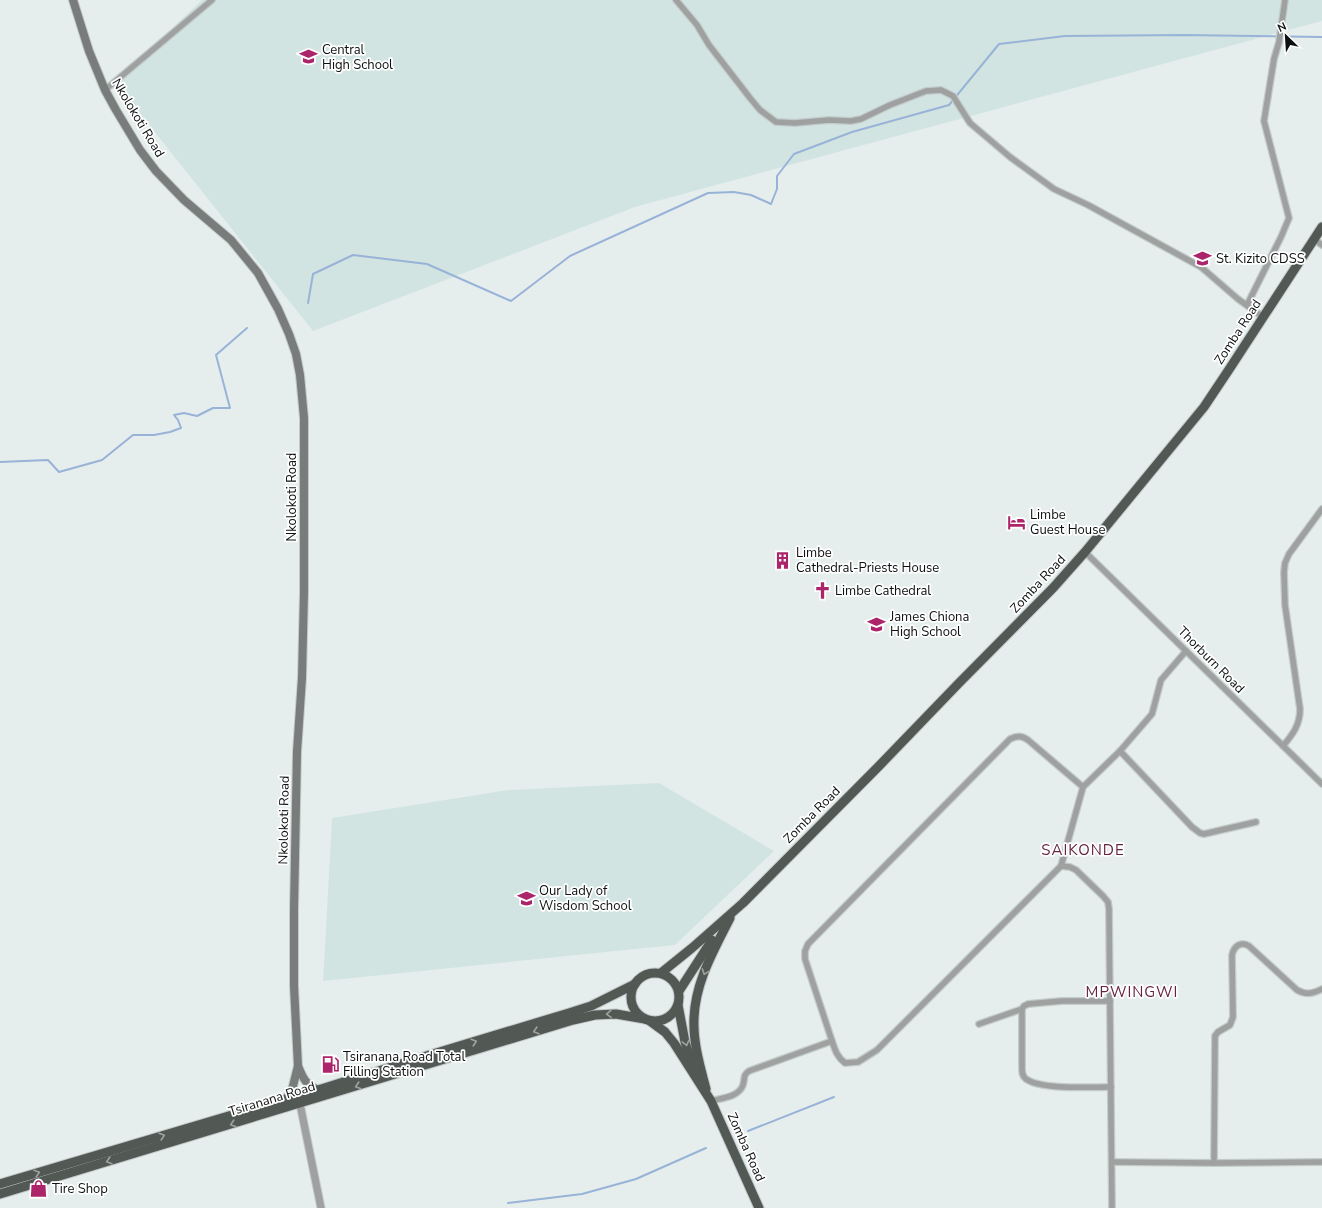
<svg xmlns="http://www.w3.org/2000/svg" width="1322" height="1208" font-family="'Nunito Sans',sans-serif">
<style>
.built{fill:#d2e4e2}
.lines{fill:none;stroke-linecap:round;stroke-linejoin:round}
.stream{stroke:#98b3d7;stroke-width:2}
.minor-casing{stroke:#c2caca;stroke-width:8}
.tertiary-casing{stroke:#c2caca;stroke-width:9}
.secondary-casing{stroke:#c2caca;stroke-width:10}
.trunk-casing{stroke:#c2caca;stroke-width:11}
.minor{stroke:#9ea19f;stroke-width:5.5}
.tertiary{stroke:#9ea19f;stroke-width:7}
.secondary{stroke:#787c7a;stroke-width:8}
.trunk{stroke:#525854;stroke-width:9}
.oneway{stroke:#a0a3a1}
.labels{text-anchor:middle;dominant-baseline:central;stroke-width:3.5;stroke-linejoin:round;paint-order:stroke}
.poi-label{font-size:13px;fill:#0d1010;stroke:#fff;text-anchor:start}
.street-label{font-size:13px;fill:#0d1010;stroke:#fff}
.quarter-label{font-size:15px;letter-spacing:1px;fill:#652341;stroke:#fff}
</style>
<rect width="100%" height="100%" fill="#e5eeed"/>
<g class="built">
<polygon points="202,0 1322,0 1322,21 635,207 313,331 115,82"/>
<polygon points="659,783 774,851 675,945 323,981 332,818 508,790"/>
</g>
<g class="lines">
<g class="stream">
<polyline points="308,303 313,274 353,255 427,264 511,301 570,256 708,193 734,192 751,195 771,204 777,189 777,176 794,154 852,132 949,105 999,44 1065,36 1184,35 1322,37"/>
<polyline points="0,462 48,460 59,472 102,460 133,435 154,435 170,432 181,428 178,420 174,415 184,413 197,416 213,408 230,408 216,355 247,328"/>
<polyline points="748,1131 834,1097"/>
<polyline points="508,1203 582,1194 636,1179 706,1148"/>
</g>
<defs>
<g id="minor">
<polyline points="676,0 697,25 709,45 750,98 760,110 776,122 795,123 829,120 851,121 861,119 890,105 926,91 941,90 953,96 970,123 1010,157 1054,189 1088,205 1201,267 1238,299 1263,317"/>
<polyline points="105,90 212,0"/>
<polyline points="1314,239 1322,245"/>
<polyline points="1247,305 1281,237 1289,218 1264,121 1274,59 1279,42 1285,0"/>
<polyline points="1085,552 1322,784"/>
<path d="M1283,746c10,-12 17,-21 17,-37l-15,-104 -1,-33 1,-9 4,-9 33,-45"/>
<polyline points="1120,751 1192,827 1200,833 1204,834 1256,822"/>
<path d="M1083,787l-55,-47c-7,-5 -11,-4 -18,-1l-202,205 -3,7v8l27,82c3,9 5,16 13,22l13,-1 19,-12 184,-184 22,-79 37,-36 32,-37 9,-34 25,-29"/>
<polyline points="1061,866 1070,867 1076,870 1103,896 1108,902 1109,909 1112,1208"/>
<path d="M1022,1009v59c0,4 0,8 4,11 15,11 65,8 85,8"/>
<polyline points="979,1024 1022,1009 1024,1006 1028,1004 1062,1001 1110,1001"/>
<path d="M711,1101c11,-3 28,-4 32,-16 2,-7 0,-10 6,-14l83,-30"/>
<polyline points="1112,1162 1214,1163 1322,1162"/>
<path d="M1214,1163l1,-127 3,-4 12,-7 3,-8 -1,-62c2,-9 9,-14 17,-9l48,44c9,5 15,4 25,-1"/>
</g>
<polyline id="tertiary" points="300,1104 321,1208"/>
<g id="secondary">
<polyline points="73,0 89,51 105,90 116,110 140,150 156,171 184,200 231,240 258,273 278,309 289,334 296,354 300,375 304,418 304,592 302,678 297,752 294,909 294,986 298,1066 292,1090 286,1099"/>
<path d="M298,1066c5,12 7,18 20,24"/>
</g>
<g id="trunk">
<circle cx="655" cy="997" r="24"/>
<polyline points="661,973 692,948 743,903 879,766 959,683 1053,588 1085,552 1204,407 1230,368 1322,227"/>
<polyline points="679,991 712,940"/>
<polyline points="678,1005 685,1042 693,1067"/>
<polyline points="650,1021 665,1032 674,1043 711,1101 759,1208"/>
<path d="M706,1089c-6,-23 -13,-46 -12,-70 1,-37 20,-69 36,-101"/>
<polyline points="0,1184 286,1099 318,1090 423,1057 569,1013 591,1006 635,984"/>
<polyline points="0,1194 573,1020 595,1015 616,1014 645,1019"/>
</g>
</defs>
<use href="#minor" class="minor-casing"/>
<use href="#tertiary" class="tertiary-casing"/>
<use href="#secondary" class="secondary-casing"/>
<use href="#trunk" class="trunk-casing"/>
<use href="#minor" class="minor"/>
<use href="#tertiary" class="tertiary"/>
<use href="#secondary" class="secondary"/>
<use href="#trunk" class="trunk"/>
</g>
<defs><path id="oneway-chevron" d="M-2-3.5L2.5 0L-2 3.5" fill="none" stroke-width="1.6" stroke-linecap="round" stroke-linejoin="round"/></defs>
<g class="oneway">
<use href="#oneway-chevron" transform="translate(705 972) rotate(110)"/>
<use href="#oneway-chevron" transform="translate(609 1014) rotate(177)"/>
<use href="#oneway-chevron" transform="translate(536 1031) rotate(163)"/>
<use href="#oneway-chevron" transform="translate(474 1042) rotate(-17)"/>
<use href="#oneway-chevron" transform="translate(686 1043) rotate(76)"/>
<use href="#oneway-chevron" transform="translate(358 1086) rotate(163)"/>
<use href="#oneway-chevron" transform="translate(233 1124) rotate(163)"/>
<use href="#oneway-chevron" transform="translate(162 1136) rotate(-17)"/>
<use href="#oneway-chevron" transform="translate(109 1161) rotate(163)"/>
<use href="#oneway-chevron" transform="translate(37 1173) rotate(-17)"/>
</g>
<defs>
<symbol id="school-bare" viewBox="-9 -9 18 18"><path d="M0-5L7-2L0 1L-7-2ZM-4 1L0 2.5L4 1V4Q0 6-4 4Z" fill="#ac2469" stroke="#fff" stroke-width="2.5" paint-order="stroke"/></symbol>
<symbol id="hotel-bare" viewBox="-9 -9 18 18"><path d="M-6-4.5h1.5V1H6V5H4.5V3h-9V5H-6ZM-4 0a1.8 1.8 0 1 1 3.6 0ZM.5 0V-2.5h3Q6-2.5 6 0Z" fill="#ac2469" stroke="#fff" stroke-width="2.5" paint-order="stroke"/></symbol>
<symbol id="building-bare" viewBox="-9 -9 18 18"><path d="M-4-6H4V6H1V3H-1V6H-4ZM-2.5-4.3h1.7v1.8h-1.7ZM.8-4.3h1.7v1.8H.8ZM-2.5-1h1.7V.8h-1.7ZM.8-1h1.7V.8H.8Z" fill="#ac2469" stroke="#fff" stroke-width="2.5" paint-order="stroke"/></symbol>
<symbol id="church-bare" viewBox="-9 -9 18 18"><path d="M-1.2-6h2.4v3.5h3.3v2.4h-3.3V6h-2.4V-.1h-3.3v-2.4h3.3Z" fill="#ac2469" stroke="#fff" stroke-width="2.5" paint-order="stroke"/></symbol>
<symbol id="fuel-bare" viewBox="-9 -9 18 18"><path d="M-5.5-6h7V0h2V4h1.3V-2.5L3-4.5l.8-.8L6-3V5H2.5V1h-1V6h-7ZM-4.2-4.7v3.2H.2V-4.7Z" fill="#ac2469" stroke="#fff" stroke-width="2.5" paint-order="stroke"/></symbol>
<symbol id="shop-bare" viewBox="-9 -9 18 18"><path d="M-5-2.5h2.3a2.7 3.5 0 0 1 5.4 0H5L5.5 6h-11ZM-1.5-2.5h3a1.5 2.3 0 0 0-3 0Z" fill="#ac2469" stroke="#fff" stroke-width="2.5" paint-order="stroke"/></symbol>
</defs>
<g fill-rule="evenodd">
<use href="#school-bare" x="296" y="44" width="25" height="25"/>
<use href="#school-bare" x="1190" y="246" width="25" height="25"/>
<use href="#hotel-bare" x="1004" y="510" width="25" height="25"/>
<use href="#building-bare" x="770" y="548" width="25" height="25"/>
<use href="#church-bare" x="810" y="578" width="25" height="25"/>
<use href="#school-bare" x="864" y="612" width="25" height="25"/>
<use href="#school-bare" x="514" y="886" width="25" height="25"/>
<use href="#fuel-bare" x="318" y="1052" width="25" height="25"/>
<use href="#shop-bare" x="26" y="1176" width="25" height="25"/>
</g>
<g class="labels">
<g class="poi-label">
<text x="322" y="50">Central<tspan x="322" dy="15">High School</tspan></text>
<text x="1216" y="259">St. Kizito CDSS</text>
<text x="1030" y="515">Limbe<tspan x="1030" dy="15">Guest House</tspan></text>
<text x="796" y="553">Limbe<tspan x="796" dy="15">Cathedral-Priests House</tspan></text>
<text x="835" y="591">Limbe Cathedral</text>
<text x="890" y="617">James Chiona<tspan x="890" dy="15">High School</tspan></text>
<text x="539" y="891">Our Lady of<tspan x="539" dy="15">Wisdom School</tspan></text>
<text x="343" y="1057">Tsiranana Road Total<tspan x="343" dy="15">Filling Station</tspan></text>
<text x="52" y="1189">Tire Shop</text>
</g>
<g class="street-label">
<text transform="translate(138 118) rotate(59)">Nkolokoti Road</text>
<text transform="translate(1238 332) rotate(-57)">Zomba Road</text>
<text transform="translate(292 497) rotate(-90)">Nkolokoti Road</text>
<text transform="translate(1038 584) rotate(-47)">Zomba Road</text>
<text transform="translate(1211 660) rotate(45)">Thorburn Road</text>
<text transform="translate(812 815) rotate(-45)">Zomba Road</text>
<text transform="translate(284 820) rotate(-89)">Nkolokoti Road</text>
<text transform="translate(272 1099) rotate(-17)">Tsiranana Road</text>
<text transform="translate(746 1147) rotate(66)">Zomba Road</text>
</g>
<g class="quarter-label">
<text x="1083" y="850">SAIKONDE</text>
<text x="1132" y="992">MPWINGWI</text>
</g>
</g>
<g transform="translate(1286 36) rotate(335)" stroke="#ffffff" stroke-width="3" paint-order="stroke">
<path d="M0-3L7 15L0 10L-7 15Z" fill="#0d1010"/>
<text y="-6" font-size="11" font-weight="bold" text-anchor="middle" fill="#0d1010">N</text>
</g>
</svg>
